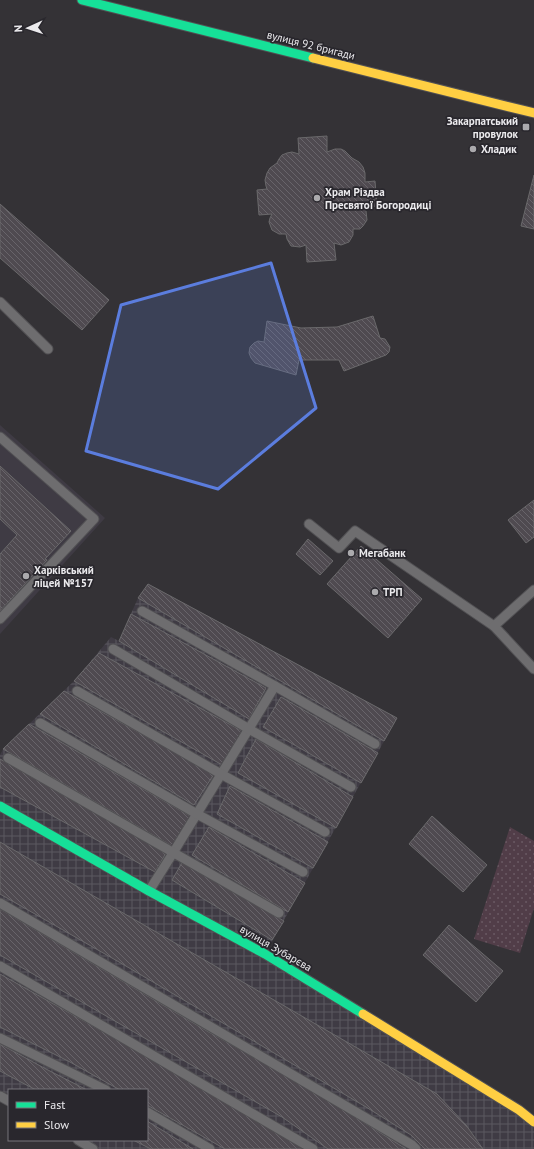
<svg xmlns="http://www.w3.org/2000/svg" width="534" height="1149" font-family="'PT Sans',sans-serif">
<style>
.built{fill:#3f3b44}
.industrial{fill:url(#industrial-grid)}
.park{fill:url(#park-dots)}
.building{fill:url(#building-back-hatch);stroke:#6a696b}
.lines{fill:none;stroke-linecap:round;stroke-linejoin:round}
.lane-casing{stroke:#515053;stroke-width:11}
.fast-casing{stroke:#515053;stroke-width:11}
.slow-casing{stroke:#515053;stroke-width:11}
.lane{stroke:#6e6d6f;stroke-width:9}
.fast{stroke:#16e098;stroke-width:9}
.slow{stroke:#ffcf43;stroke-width:9}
.marked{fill:#5b7dde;fill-opacity:0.2;stroke:#5b7dde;stroke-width:3;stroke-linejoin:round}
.poi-dot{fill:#abaaad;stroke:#29272d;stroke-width:1.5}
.labels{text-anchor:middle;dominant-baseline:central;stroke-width:3.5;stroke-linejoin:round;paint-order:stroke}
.street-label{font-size:11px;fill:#ebeaed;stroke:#29272d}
.poi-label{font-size:11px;font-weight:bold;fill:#ebeaed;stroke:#29272d;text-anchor:start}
</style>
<defs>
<pattern id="industrial-grid" width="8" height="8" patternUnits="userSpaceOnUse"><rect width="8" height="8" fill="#3f3b44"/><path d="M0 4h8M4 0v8" fill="none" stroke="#5b585f"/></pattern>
<pattern id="park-dots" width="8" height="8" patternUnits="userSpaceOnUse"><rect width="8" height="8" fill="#513d48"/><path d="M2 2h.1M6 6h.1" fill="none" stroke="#6a5963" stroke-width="1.8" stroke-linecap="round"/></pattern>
<pattern id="building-back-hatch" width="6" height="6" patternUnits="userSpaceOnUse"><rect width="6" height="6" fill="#4f4a50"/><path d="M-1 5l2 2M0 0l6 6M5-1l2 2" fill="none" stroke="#68646a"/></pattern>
</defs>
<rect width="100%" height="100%" fill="#343236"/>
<polygon class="built" points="0,425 105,518 0,634"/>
<polygon class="industrial" points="148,584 397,718 265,954 534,1122 534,1149 93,1149 78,1140 147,1140 147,1090 9,1090 9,1101 0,1096 0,755 3,749 74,681 111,637 119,641 138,598"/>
<polygon class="park" points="510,827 534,841 534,908 520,953 474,939"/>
<g class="building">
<polygon points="327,136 327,152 335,149 341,149 345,151 352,158 359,162 363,167 365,173 365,182 375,181 377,206 363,207 366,211 367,220 363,226 360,229 353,229 353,235 349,242 341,245 334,243 336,260 307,262 306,245 300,247 291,246 287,239 286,234 279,234 272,230 269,222 270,218 272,214 259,215 257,190 267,189 266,186 265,180 267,173 270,168 277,163 279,159 282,155 287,153 292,152 299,154 298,138"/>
<polygon points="534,175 534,229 521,226"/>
<polygon points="0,204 109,300 82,330 0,258"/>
<polygon points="373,316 380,338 385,339 390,347 389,352 386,355 344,371 339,360 299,360 296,375 255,363 251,358 249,353 250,347 254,343 258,341 264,342 267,321 301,328 337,327"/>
<polygon points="0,466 71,531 45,559 47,560 0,611 0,554 17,535 0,519"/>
<polygon points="534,500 534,537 526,543 508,520"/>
<polygon points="308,539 333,561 320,575 296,554"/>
<polygon points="361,546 422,599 388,638 327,584"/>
<polygon points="148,584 397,718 384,741 138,598"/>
<polygon points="131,614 266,688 249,719 119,641"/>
<polygon points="99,653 244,732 224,766 74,681"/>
<polygon points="64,691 214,774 194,805 40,714"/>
<polygon points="281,697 378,753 361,783 263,727"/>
<polygon points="29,724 192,817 174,847 3,749"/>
<polygon points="256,739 353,797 336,828 238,773"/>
<polygon points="0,759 166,853 155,872 0,787"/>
<polygon points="230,786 328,842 313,868 217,814"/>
<polygon points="432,816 487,865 463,892 409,844"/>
<polygon points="209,827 305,883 288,912 192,855"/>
<polygon points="0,842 437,1094 466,1125 483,1149 425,1149 411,1135 366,1107 119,962 0,894"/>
<polygon points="183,861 284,921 272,940 172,880"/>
<polygon points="0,909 207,1031 311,1089 406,1149 328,1149 282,1117 0,955"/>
<polygon points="449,925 503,971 476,1002 423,955"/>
<polygon points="0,974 241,1109 306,1149 225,1149 147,1105 147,1090 120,1090 70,1062 0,1027"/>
<polygon points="0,1044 46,1069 87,1090 36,1090 0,1071"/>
<polygon points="147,1121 152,1124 193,1149 151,1149 133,1140 147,1140"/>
</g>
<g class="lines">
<defs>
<g id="lane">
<polyline points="0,302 48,349"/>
<polyline points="0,437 94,519 0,619"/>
<polyline points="309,524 339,548 355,531 494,626"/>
<polyline points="534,590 494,626 534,669"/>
<polyline points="142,611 275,686 173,853 149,891"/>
<polyline points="113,649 249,729 351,787"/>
<polyline points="275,686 375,744"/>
<polyline points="77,691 221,774 325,832"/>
<polyline points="40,723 197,814 303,872"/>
<polyline points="8,758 279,913"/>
<polyline points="0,903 412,1145 416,1149"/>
<polyline points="0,966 313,1149"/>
<polyline points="0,1038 106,1090"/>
<polyline points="0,1096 9,1101"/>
<polyline points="147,1112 210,1149"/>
<polyline points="78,1140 93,1149"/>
</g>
<g id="fast">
<polyline points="82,0 313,58"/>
<polyline points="0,806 149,891 265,954 363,1014"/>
</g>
<g id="slow">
<polyline points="313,58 534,113"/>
<polyline points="363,1014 519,1110 534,1122"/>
</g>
</defs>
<use href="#lane" class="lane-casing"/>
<use href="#fast" class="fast-casing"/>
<use href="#slow" class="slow-casing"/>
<use href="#lane" class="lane"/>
<use href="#fast" class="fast"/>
<use href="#slow" class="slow"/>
</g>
<path class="marked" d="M271,263l45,145 -98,81 -132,-38 35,-146z"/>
<g class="poi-dot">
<rect x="522" y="123" width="8" height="8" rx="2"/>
<circle cx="473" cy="149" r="4"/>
<circle cx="317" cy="198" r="4"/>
<circle cx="351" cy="553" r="4"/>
<circle cx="26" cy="576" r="4"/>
<circle cx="375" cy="592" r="4"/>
</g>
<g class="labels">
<g class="street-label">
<text transform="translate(311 45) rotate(14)">вулиця 92 бригади</text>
<text transform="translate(276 948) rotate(30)">вулиця Зубарєва</text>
</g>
<g class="poi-label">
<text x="518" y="121" text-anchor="end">Закарпатський<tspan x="518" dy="13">провулок</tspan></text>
<text x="481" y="149">Хладик</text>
<text x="325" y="192">Храм Різдва<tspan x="325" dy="13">Пресвятої Богородиці</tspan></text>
<text x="359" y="553">Мегабанк</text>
<text x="34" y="570">Харківський<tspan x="34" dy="13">ліцей №157</tspan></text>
<text x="383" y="592">ТРП</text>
</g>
</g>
<rect x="8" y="1089" width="140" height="52" fill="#29272d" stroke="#77757a"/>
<rect x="16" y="1102" width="20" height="6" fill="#16e098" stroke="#77757a"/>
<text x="44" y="1109" font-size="12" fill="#ebeaed">Fast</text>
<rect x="16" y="1122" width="20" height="6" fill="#ffcf43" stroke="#77757a"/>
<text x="44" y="1129" font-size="12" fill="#ebeaed">Slow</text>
<g transform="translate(28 28) rotate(267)" stroke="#29272d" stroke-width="3" paint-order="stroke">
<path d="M0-3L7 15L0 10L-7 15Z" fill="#ebeaed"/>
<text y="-6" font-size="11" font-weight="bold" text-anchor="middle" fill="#ebeaed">N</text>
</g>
</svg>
